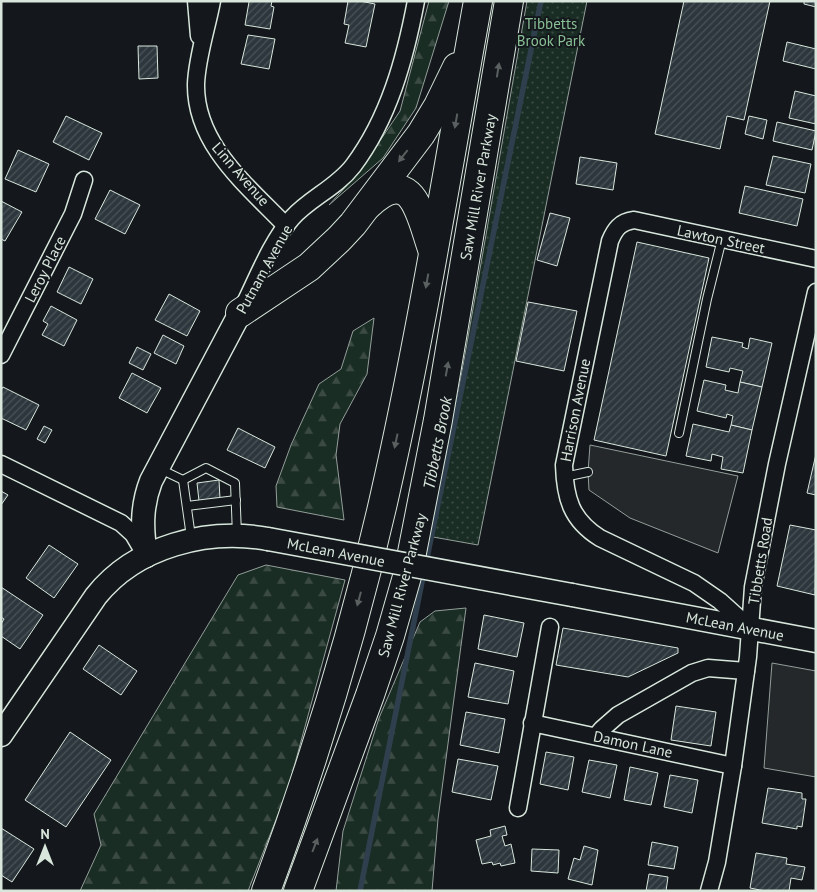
<svg xmlns="http://www.w3.org/2000/svg" width="817" height="892" font-family="'PT Sans',sans-serif">
<style>
.forest{fill:url(#forest-firs);stroke:#939e99}
.park{fill:url(#park-dots);stroke:#939e99}
.parking{fill:#24282b;stroke:#939e99}
.lines{fill:none;stroke-linecap:round;stroke-linejoin:round}
.stream{stroke:#2f3f4d;stroke-width:5.5}
.building{fill:url(#building-hatch);stroke:#d8e6dc}
.lane-casing{stroke:#d8e6dc;stroke-width:10}
.street-casing{stroke:#d8e6dc;stroke-width:19}
.secondary-casing{stroke:#d8e6dc;stroke-width:25}
.highway-casing{stroke:#d8e6dc;stroke-width:30}
.lane{stroke:#14181c;stroke-width:8}
.street{stroke:#14181c;stroke-width:16}
.secondary{stroke:#14181c;stroke-width:22}
.highway{stroke:#14181c;stroke-width:28}
.secondary-bridge-casing{stroke:#d8e6dc;stroke-width:25;stroke-linecap:butt}
.secondary-bridge{stroke:#14181c;stroke-width:22}
.oneway{fill:#59605f}
.labels{text-anchor:middle;dominant-baseline:central;stroke-width:4;stroke-linejoin:round;paint-order:stroke}
.park-label{font-size:15px;fill:#8ac095;stroke:#14181c}
.street-label{font-size:15px;fill:#d8e6dc;stroke:#14181c}
.water-label{font-size:16px;font-style:italic;fill:#d8e6dc;stroke:#14181c}
</style>
<defs>
<pattern id="forest-firs" width="22" height="20" patternUnits="userSpaceOnUse" patternTransform="scale(1.25)"><rect width="22" height="20" fill="#1a2d24"/><path d="M5 1l3.5 6h-7zM16 11l3.5 6h-7z" fill="#3b4b43"/></pattern>
<pattern id="park-dots" width="8" height="8" patternUnits="userSpaceOnUse" patternTransform="scale(1.25)"><rect width="8" height="8" fill="#1a2d24"/><path d="M2 2h.1M6 6h.1" fill="none" stroke="#3b4b43" stroke-width="1.8" stroke-linecap="round"/></pattern>
<pattern id="building-hatch" width="6" height="6" patternUnits="userSpaceOnUse" patternTransform="scale(1.25)"><rect width="6" height="6" fill="#2c363c"/><path d="M-1 1l2-2M0 6l6-6M5 7l2-2" fill="none" stroke="#4a5358"/></pattern>
</defs>
<rect width="100%" height="100%" fill="#14181c"/>
<g class="forest">
<polygon points="429,1 449,1 416,108 383,158 329,205 359,172 400,111"/>
<polygon points="374,318 367,374 340,424 336,455 344,520 277,507 276,486 291,445 319,384 341,369 353,331"/>
<polygon points="266,565 345,580 288,789 248,891 80,891 101,845 94,814 238,575"/>
<polygon points="466,608 438,819 432,891 336,891 343,831 379,718 420,622 435,611"/>
</g>
<polygon class="park" points="527,1 587,1 478,545 433,537"/>
<g class="parking">
<polygon points="590,445 738,476 718,553 630,518 589,490 588,472"/>
<polygon points="772,663 816,671 816,777 764,768"/>
</g>
<g class="lines">
<g class="stream">
<polyline points="426,563 541,1"/>
<polyline points="360,891 424,572"/>
</g>
</g>
<g class="building">
<polygon points="251,1 272,1 271,6 274,7 270,29 245,25 249,2"/>
<polygon points="348,1 360,1 375,4 366,47 345,43 349,25 344,24"/>
<polygon points="684,1 770,1 744,120 727,116 720,149 655,134"/>
<polygon points="804,1 816,1 816,7 804,4"/>
<polygon points="248,35 275,39 269,69 241,64"/>
<polygon points="787,42 816,49 816,69 783,61"/>
<polygon points="138,46 157,46 158,78 139,79"/>
<polygon points="795,91 816,96 816,124 789,118"/>
<polygon points="66,116 102,133 89,160 53,142"/>
<polygon points="749,116 767,120 763,139 745,134"/>
<polygon points="777,122 816,131 812,150 773,141"/>
<polygon points="18,150 49,164 36,192 5,179"/>
<polygon points="773,156 811,164 805,193 766,185"/>
<polygon points="580,157 617,163 613,190 576,184"/>
<polygon points="745,186 803,199 797,226 739,213"/>
<polygon points="110,190 140,205 125,234 95,219"/>
<polygon points="1,201 22,212 5,241 1,239"/>
<polygon points="550,213 570,218 557,266 537,260"/>
<polygon points="637,242 709,258 666,456 594,440"/>
<polygon points="69,267 93,279 81,304 57,292"/>
<polygon points="169,294 200,311 187,336 155,320"/>
<polygon points="528,302 577,311 564,371 516,361"/>
<polygon points="51,306 77,320 64,346 42,335 48,324 43,321"/>
<polygon points="163,335 184,346 176,364 154,353"/>
<polygon points="712,337 743,343 742,347 748,349 750,338 772,343 762,387 740,382 743,371 730,368 729,372 706,367"/>
<polygon points="137,347 151,354 143,370 129,363"/>
<polygon points="132,373 161,388 147,413 119,398"/>
<polygon points="704,380 726,385 725,390 738,393 740,382 762,387 752,430 731,425 733,416 727,414 726,418 697,411"/>
<polygon points="3,387 39,405 26,430 1,418 1,390"/>
<polygon points="693,424 729,432 731,425 752,430 743,473 721,469 723,457 712,454 711,461 686,456"/>
<polygon points="44,426 52,430 45,443 37,439"/>
<polygon points="238,428 275,447 265,468 227,450"/>
<polygon points="816,454 816,495 807,493"/>
<polygon points="219,480 220,499 199,501 197,483"/>
<polygon points="1,491 8,495 1,505"/>
<polygon points="790,525 816,530 815,595 777,586"/>
<polygon points="49,545 78,564 54,598 26,578"/>
<polygon points="1,587 43,615 20,649 1,636 1,624 4,619 1,617"/>
<polygon points="484,615 524,623 517,657 478,649"/>
<polygon points="563,628 678,648 678,653 628,677 556,665"/>
<polygon points="99,645 137,671 121,695 83,669"/>
<polygon points="475,663 514,671 508,704 468,697"/>
<polygon points="676,706 716,712 711,746 671,740"/>
<polygon points="466,712 505,719 499,753 460,745"/>
<polygon points="70,732 111,760 66,827 25,800"/>
<polygon points="546,752 574,757 568,790 540,784"/>
<polygon points="458,759 498,766 491,800 452,792"/>
<polygon points="589,760 617,765 610,798 582,792"/>
<polygon points="630,767 658,773 651,805 624,800"/>
<polygon points="670,775 698,780 692,813 664,807"/>
<polygon points="768,788 802,793 802,799 806,799 802,827 797,826 797,829 762,823"/>
<polygon points="505,826 507,835 502,836 505,846 511,844 515,863 501,866 500,863 493,865 492,862 482,864 476,840 491,836 490,830"/>
<polygon points="1,828 34,849 12,882 1,875"/>
<polygon points="652,842 678,847 674,869 648,865"/>
<polygon points="584,846 598,850 592,885 568,879 574,858 580,860"/>
<polygon points="532,849 559,850 558,873 531,871"/>
<polygon points="756,853 787,858 786,864 805,867 802,880 791,878 789,891 765,891 750,888"/>
<polygon points="649,874 668,877 666,891 646,891"/>
</g>
<g class="lines">
<defs>
<g id="lane">
<polyline points="679,433 707,299 722,239"/>
<polyline points="160,469 183,480"/>
<polyline points="564,477 588,472"/>
<polyline points="183,480 206,468 235,483 237,535"/>
<polyline points="183,480 191,537"/>
<polyline points="187,506 236,500"/>
</g>
<g id="street">
<polyline points="196,1 199,36"/>
<path d="M212,1c-5,27 -15,56 -16,83 -1,61 52,102 90,142"/>
<path d="M243,307c14,-28 28,-65 49,-89 18,-20 44,-30 61,-52 36,-48 52,-107 63,-165"/>
<polyline points="1,355 73,214 84,180"/>
<polyline points="1,464 121,523 133,534 143,551"/>
<path d="M750,628l-30,-27 -26,-18 -94,-45c-29,-18 -35,-40 -36,-73l46,-224c5,-12 10,-19 24,-21l182,39"/>
<polyline points="532,723 733,766"/>
<polyline points="596,736 602,729 618,715 692,673 708,668 746,671"/>
<polyline points="518,808 550,627"/>
<polyline points="709,891 717,862 733,766 748,657 753,587 777,464 816,292"/>
</g>
<g id="secondary">
<path d="M146,556c-4,-27 -5,-49 5,-75l89,-168"/>
<polyline points="572,595 816,641"/>
<path d="M1,735l95,-139c40,-50 111,-68 172,-57"/>
</g>
<g id="highway">
<path d="M368,205c45,-42 52,10 64,44"/>
<polyline points="240,313 309,267 339,239 353,224 421,134 438,106 457,67"/>
<path d="M266,891c48,-129 89,-263 119,-397 37,-163 63,-328 93,-493"/>
<polyline points="298,891 370,695 390,636 408,573 438,420 509,1"/>
</g>
</defs>
<use href="#lane" class="lane-casing"/>
<use href="#street" class="street-casing"/>
<use href="#secondary" class="secondary-casing"/>
<use href="#highway" class="highway-casing"/>
<use href="#lane" class="lane"/>
<use href="#street" class="street"/>
<use href="#secondary" class="secondary"/>
<use href="#highway" class="highway"/>
<defs>
<polyline id="secondary-bridge" points="268,539 572,595"/>
</defs>
<use href="#secondary-bridge" class="secondary-bridge-casing"/>
<use href="#secondary-bridge" class="secondary-bridge"/>
</g>
<defs><path id="oneway-solid" d="M-6-.8H1V-3.2L6.5 0L1 3.2V.8H-6Z" transform="scale(1.25)"/></defs>
<g class="oneway">
<use href="#oneway-solid" transform="translate(498 70) rotate(-81)"/>
<use href="#oneway-solid" transform="translate(456 121) rotate(100)"/>
<use href="#oneway-solid" transform="translate(403 156) rotate(128)"/>
<use href="#oneway-solid" transform="translate(427 281) rotate(100)"/>
<use href="#oneway-solid" transform="translate(447 369) rotate(-80)"/>
<use href="#oneway-solid" transform="translate(396 441) rotate(102)"/>
<use href="#oneway-solid" transform="translate(359 599) rotate(105)"/>
<use href="#oneway-solid" transform="translate(315 845) rotate(-69)"/>
</g>
<g class="labels">
<g class="park-label">
<text x="551" y="23">Tibbetts<tspan x="551" dy="17">Brook Park</tspan></text>
</g>
<g class="street-label">
<text transform="translate(241 174) rotate(49)">Linn Avenue</text>
<text transform="translate(478 187) rotate(-80)">Saw Mill River Parkway</text>
<text transform="translate(721 239) rotate(12)">Lawton Street</text>
<text transform="translate(45 269) rotate(-63)">Leroy Place</text>
<text transform="translate(264 269) rotate(-61)">Putnam Avenue</text>
<text transform="translate(575 410) rotate(-79)">Harrison Avenue</text>
<text transform="translate(336 552) rotate(11)">McLean Avenue</text>
<text transform="translate(760 561) rotate(-81)">Tibbetts Road</text>
<text transform="translate(402 585) rotate(-75)">Saw Mill River Parkway</text>
<text transform="translate(735 626) rotate(11)">McLean Avenue</text>
<text transform="translate(633 744) rotate(12)">Damon Lane</text>
</g>
<g class="water-label">
<text transform="translate(437 443) rotate(-79)">Tibbetts Brook</text>
</g>
</g>
<rect width="817" height="892" fill="none" stroke="#d8e6dc" stroke-width="5"/>
<g transform="translate(45 847)" stroke="#14181c" stroke-width="4" paint-order="stroke">
<path d="M0-4L9 19L0 12L-9 19Z" fill="#d8e6dc"/>
<text y="-8" font-size="14" font-weight="bold" text-anchor="middle" fill="#d8e6dc">N</text>
</g>
</svg>
